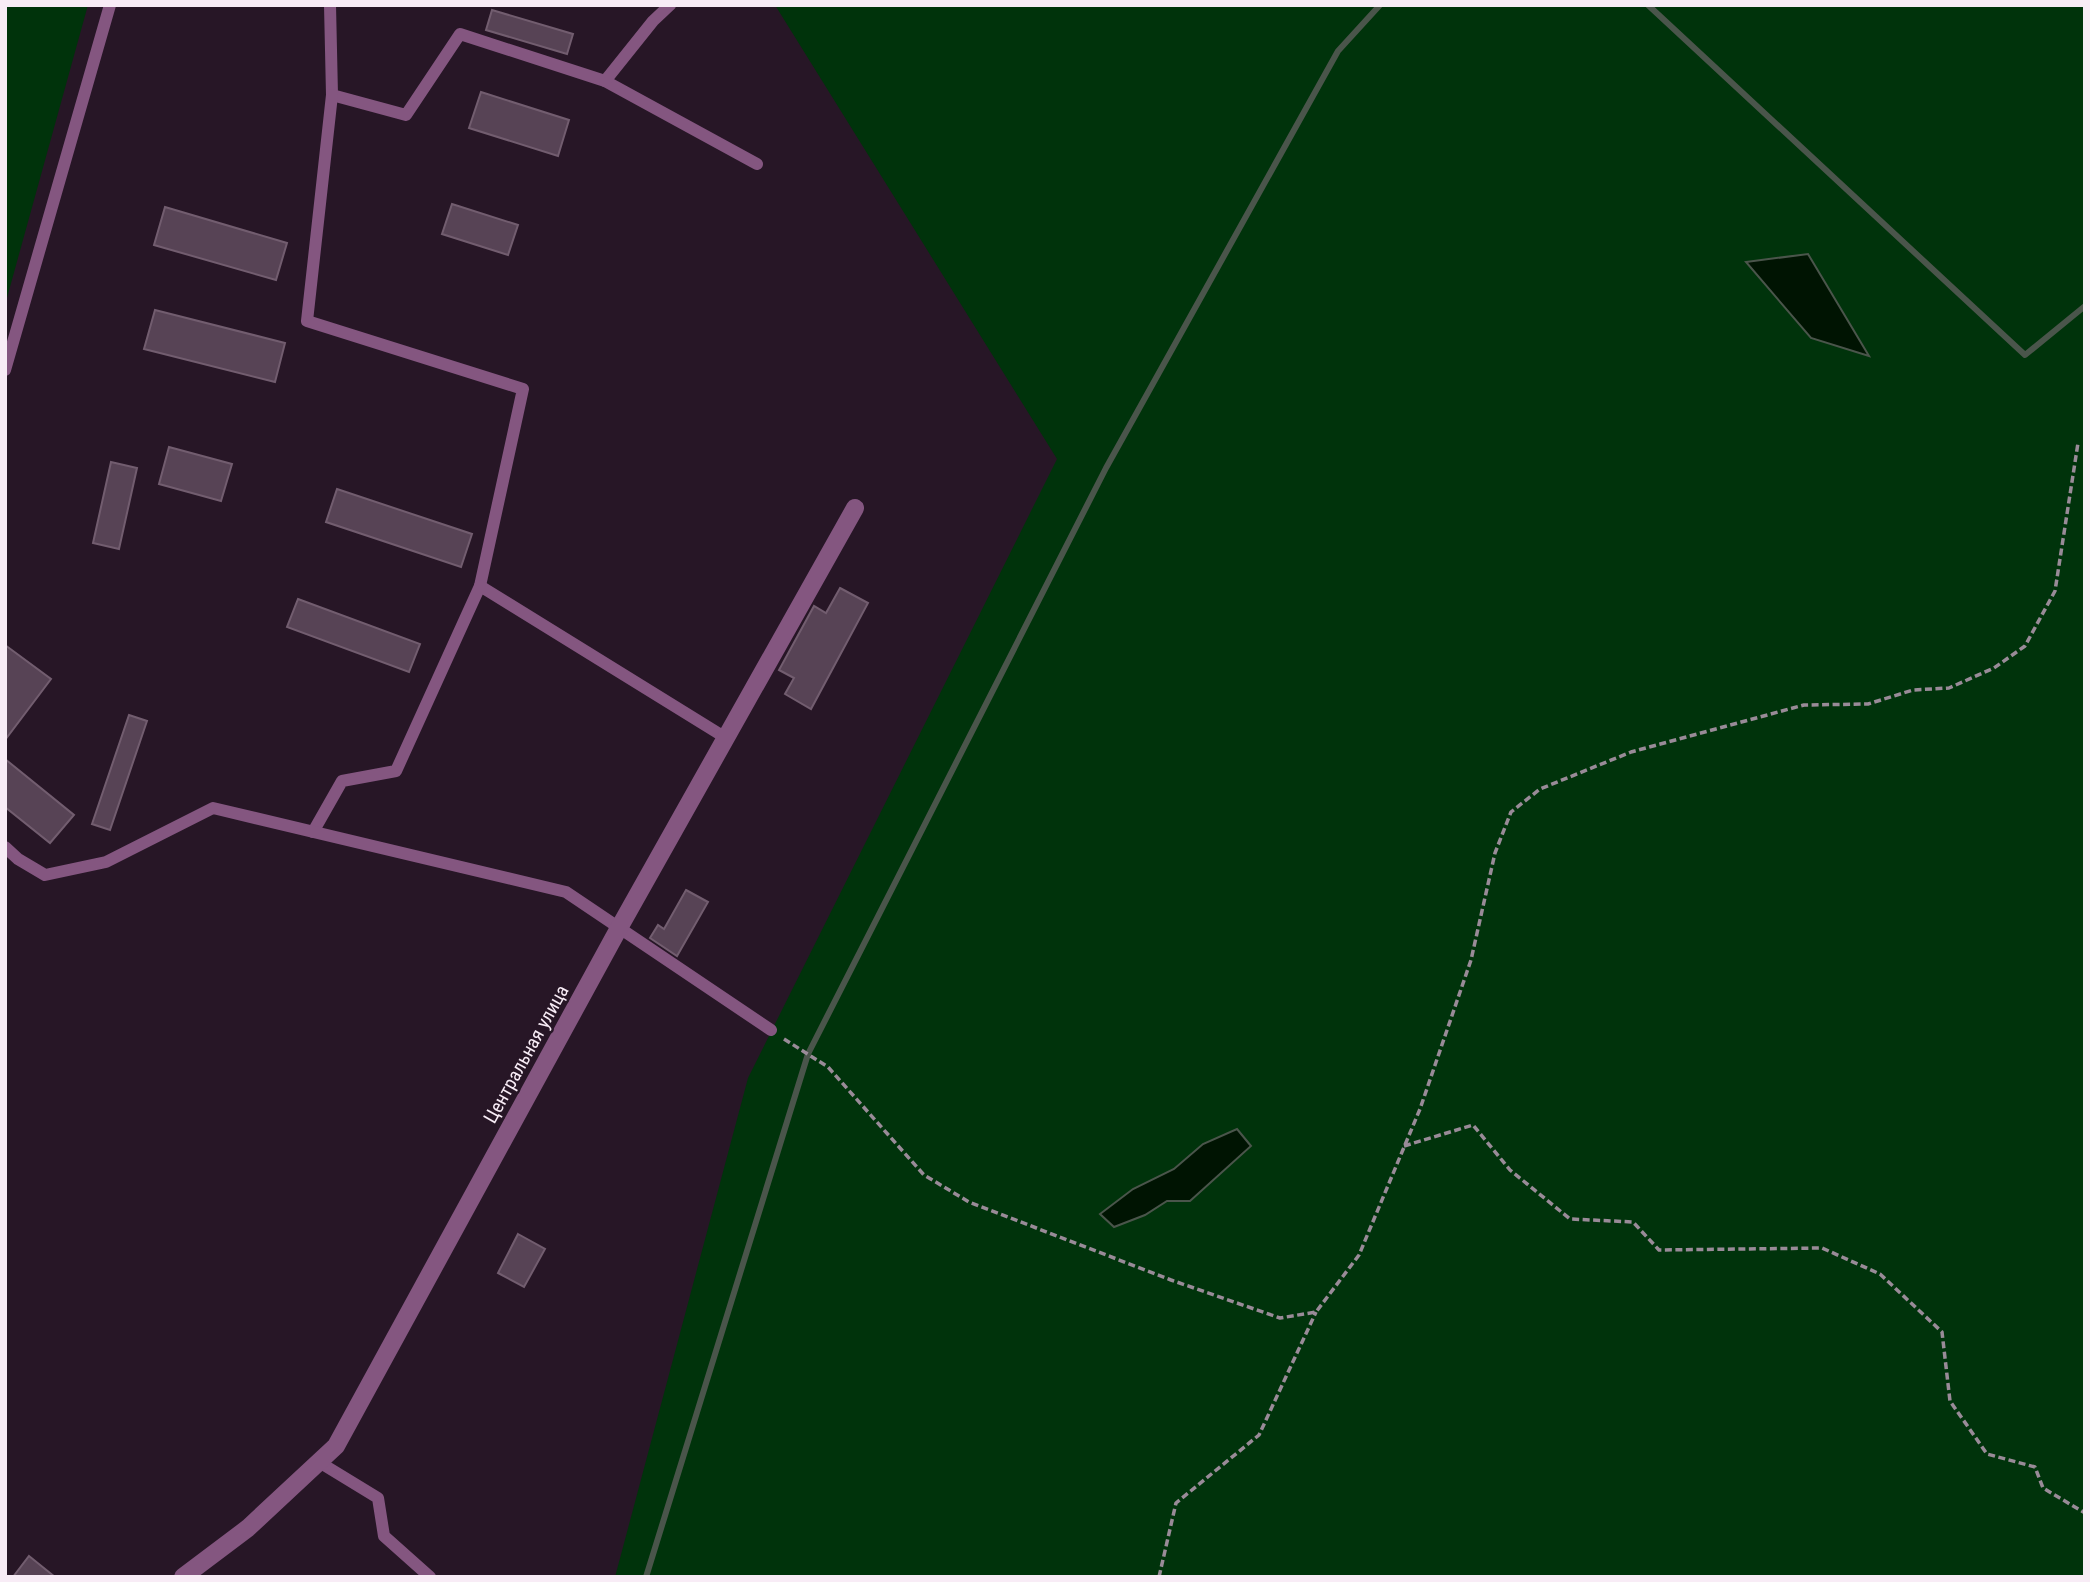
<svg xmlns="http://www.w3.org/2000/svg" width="2090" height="1582" font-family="'Roboto Condensed',sans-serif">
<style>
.green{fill:#00330b;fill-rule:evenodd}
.water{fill:#001402;stroke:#4a554b;stroke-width:2}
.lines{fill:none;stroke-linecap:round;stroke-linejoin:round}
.stream{stroke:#4a554b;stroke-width:6}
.building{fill:#574355;stroke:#725d6f;stroke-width:2}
.path{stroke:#998b98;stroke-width:3.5;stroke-dasharray:7 3.5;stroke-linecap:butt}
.service{stroke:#845680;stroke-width:12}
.minor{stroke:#845680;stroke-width:18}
.labels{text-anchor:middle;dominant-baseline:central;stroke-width:5;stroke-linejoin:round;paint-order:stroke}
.street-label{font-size:19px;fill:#f8ecf6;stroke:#271626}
</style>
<rect width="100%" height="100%" fill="#271626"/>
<g class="green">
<polygon points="5,5 88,5 5,305"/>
<path d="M775,5h1310v1572h-1470l133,-499 309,-619zM1808,255l60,101 -57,-19 -64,-74zM1237,1129l14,17 -61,55h-23l-34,-12 41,-20 29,-25z"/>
</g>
<g class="water">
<polygon points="1808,254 1869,356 1811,338 1746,262"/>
<polygon points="1237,1129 1251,1146 1190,1201 1167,1201 1145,1215 1114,1227 1100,1214 1133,1189 1174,1169 1203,1144"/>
</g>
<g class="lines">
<g class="stream">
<polyline points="1648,5 2025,355 2085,306"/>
<polyline points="646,1577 808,1054 1106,468 1338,51 1380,5"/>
</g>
</g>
<g class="building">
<polygon points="492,10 573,34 567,54 486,30"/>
<polygon points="481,92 569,120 558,156 469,128"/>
<polygon points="452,204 518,225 508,255 442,234"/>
<polygon points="165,207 287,243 276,280 154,245"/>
<polygon points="155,310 285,343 275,382 144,349"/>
<polygon points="169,447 232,464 221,501 159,484"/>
<polygon points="111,462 137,468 119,549 93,543"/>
<polygon points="337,489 472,534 461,567 326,522"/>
<polygon points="840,588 868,603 811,709 785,694 794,678 779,670 814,606 826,613"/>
<polygon points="298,599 420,644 409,672 287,627"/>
<polygon points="5,645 51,679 5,740"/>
<polygon points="129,715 147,721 110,830 92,824"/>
<polygon points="5,759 74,815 50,843 5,807"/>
<polygon points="686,890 708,902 677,956 650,938 658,925 664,929"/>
<polygon points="518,1234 545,1249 524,1287 498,1273"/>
<polygon points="29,1556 55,1577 13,1577"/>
</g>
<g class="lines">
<g class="path">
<polyline points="784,1039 828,1067 924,1175 969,1202 1171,1280 1280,1318 1316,1312 1359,1255 1420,1109 1471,960 1495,853 1511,812 1540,789 1631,752 1804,705 1868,704 1913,690 1949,688 1994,668 2025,646 2055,591 2078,443"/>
<polyline points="1404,1146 1473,1125 1510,1170 1570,1219 1633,1222 1659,1250 1822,1248 1880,1274 1942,1332 1950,1401 1987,1454 2035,1467 2043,1488 2085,1513"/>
<polyline points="1159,1577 1176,1503 1259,1435 1316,1312"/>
</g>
<g class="service">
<polyline points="330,5 332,95 406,115 460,34 605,81 757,164"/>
<polyline points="605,81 653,21 670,5"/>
<polyline points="332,95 307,321 523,389 480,586"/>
<polyline points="5,370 110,5"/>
<polyline points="313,832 342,781 396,771 480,586 726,738"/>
<polyline points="5,847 18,859 45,875 106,862 213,808 566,892 771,1030"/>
<polyline points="319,1462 378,1498 384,1536 430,1577"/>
</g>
<polyline class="minor" points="183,1577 248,1528 336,1446 619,928 855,508"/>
</g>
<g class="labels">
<g class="street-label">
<text transform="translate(526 1054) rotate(-61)">Центральная улица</text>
</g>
</g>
<rect width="2090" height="1582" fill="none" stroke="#f8ecf6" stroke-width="14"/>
</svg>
